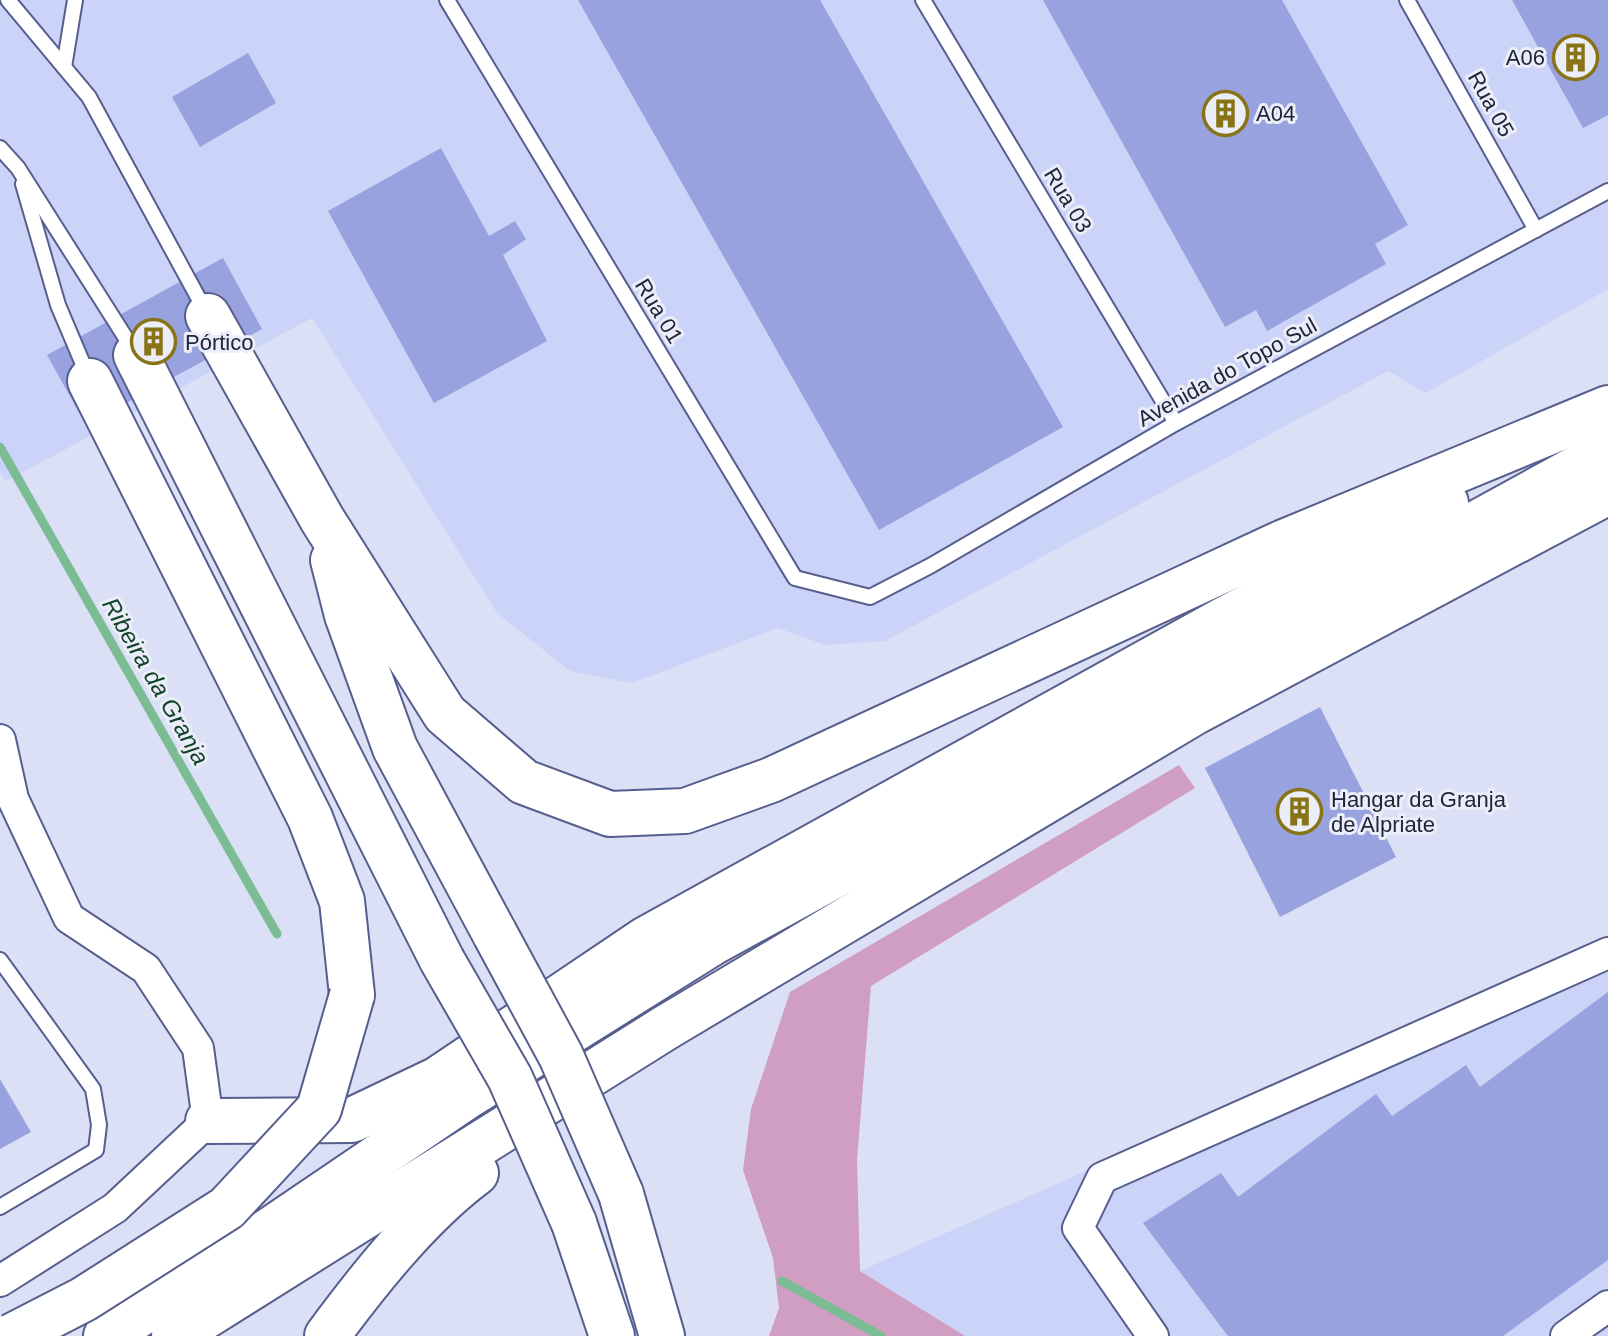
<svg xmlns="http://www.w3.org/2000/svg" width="1608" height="1336" font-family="Arial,sans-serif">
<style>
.built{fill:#ccd3f8}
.green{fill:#cf9ec2}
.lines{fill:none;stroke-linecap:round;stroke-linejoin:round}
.stream{stroke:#7cbc94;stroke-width:9}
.building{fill:#97a2de}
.lane-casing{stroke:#565e8e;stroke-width:18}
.street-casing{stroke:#565e8e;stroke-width:34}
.highway-casing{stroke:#565e8e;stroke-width:48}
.lane{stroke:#fff;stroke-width:14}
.street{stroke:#fff;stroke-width:30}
.highway{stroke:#fff;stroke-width:44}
.highway-bridge-casing{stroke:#565e8e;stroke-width:48;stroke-linecap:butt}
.highway-bridge{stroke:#fff;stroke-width:44}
.labels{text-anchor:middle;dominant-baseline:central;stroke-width:6;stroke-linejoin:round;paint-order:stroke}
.poi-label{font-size:22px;fill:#212539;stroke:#ebeef9;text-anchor:start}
.street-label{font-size:22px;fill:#212539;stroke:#ebeef9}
.water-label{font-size:24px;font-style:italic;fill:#114328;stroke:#ebeef9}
</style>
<rect width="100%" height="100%" fill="#dbe0f6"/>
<g class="built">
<polygon points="0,0 1608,0 1608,289 1426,393 1388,371 885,641 825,645 778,628 632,683 570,671 497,613 312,318 6,481 0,472"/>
<polygon points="1608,940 1608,1336 965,1336 860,1271"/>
</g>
<polygon class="green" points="1179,765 1195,788 871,986 857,1160 860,1271 965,1336 769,1336 779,1308 773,1258 743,1170 751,1109 790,992"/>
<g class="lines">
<g class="stream">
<polyline points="0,447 277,934"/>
<polyline points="782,1281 881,1336"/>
</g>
</g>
<g class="building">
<polygon points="578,0 820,0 1063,427 879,530"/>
<polygon points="1043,0 1282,0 1408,225 1375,244 1386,264 1267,331 1256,310 1225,327"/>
<polygon points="1512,0 1608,0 1608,115 1583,128"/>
<polygon points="248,53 276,103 200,147 172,97"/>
<polygon points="441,148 489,236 515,221 526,239 503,255 547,341 434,403 328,211"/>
<polygon points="223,258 262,329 86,425 47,355"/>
<polygon points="1320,707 1396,857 1280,917 1205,768"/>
<polygon points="1608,992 1608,1260 1503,1336 1228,1336 1143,1223 1221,1173 1238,1197 1376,1094 1392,1116 1466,1065 1480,1087"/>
<polygon points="0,1079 31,1132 0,1149"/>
</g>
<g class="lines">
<defs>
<g id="lane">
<polyline points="8,0 89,97 206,312"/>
<polyline points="447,0 795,578 870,597 930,566 1176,423 1608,191"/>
<polyline points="923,0 1176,423"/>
<polyline points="1407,0 1536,230"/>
<polyline points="64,67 75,0"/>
<polyline points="0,148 18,168 134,351"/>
<polyline points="23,184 58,305 88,376"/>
<polyline points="0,960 93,1089 99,1125 96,1150 0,1207"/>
</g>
<g id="street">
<polyline points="0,740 13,799 69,918 146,969 198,1048 208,1121 115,1208 0,1281"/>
<polyline points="1153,1336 1078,1228 1102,1178 1608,953"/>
<polyline points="1566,1336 1608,1306"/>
</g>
<g id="highway">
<polyline points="208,316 322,519 445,714 524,782 610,814 685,811 771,780 1284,542 1608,408"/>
<polyline points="136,355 442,960"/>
<polyline points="90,381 310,818 342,901 352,995"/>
<polyline points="333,560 347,615 395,748 495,934"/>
<polyline points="208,1121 352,1120 438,1079 646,939 1223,620 1446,503"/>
<polyline points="621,1194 662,1336"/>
<polyline points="574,1223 612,1336"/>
<polyline points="106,1336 264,1234 466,1097 712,943 1608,451"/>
<polyline points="174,1336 665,1028 1195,712 1608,492"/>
<path d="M327,1336c42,-57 93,-121 149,-163"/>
</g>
</defs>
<use href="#lane" class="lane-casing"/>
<use href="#street" class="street-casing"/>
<use href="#highway" class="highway-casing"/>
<use href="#lane" class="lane"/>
<use href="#street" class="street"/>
<use href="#highway" class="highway"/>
<defs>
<g id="highway-bridge">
<polyline points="495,934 561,1056 621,1194"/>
<polyline points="442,960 510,1078 574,1223"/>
<polyline points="12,1336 84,1299 227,1208 319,1109 352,995"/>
</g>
</defs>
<use href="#highway-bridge" class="highway-bridge-casing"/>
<use href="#highway-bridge" class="highway-bridge"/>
</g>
<defs>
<symbol id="building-ring" viewBox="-11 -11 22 22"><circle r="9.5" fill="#ebeef9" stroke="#887417" stroke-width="1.5"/><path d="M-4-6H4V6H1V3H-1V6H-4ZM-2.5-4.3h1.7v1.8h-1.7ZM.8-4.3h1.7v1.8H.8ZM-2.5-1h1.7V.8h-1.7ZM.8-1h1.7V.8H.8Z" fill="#887417"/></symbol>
</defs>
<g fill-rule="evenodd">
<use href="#building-ring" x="1550" y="32" width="51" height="51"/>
<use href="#building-ring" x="1200" y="88" width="51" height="51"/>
<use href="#building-ring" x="128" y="316" width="51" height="51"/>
<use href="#building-ring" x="1274" y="786" width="51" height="51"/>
</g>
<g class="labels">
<g class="poi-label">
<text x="1545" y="57" text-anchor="end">A06</text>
<text x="1256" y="113">A04</text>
<text x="185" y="342">Pórtico</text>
<text x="1331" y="799">Hangar da Granja<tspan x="1331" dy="25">de Alpriate</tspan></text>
</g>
<g class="street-label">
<text transform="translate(1491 104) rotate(61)">Rua 05</text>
<text transform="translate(1068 200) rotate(59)">Rua 03</text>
<text transform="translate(659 311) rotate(59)">Rua 01</text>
<text transform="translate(1227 372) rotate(-29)">Avenida do Topo Sul</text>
</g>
<g class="water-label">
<text transform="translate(156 681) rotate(60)">Ribeira da Granja</text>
</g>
</g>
</svg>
